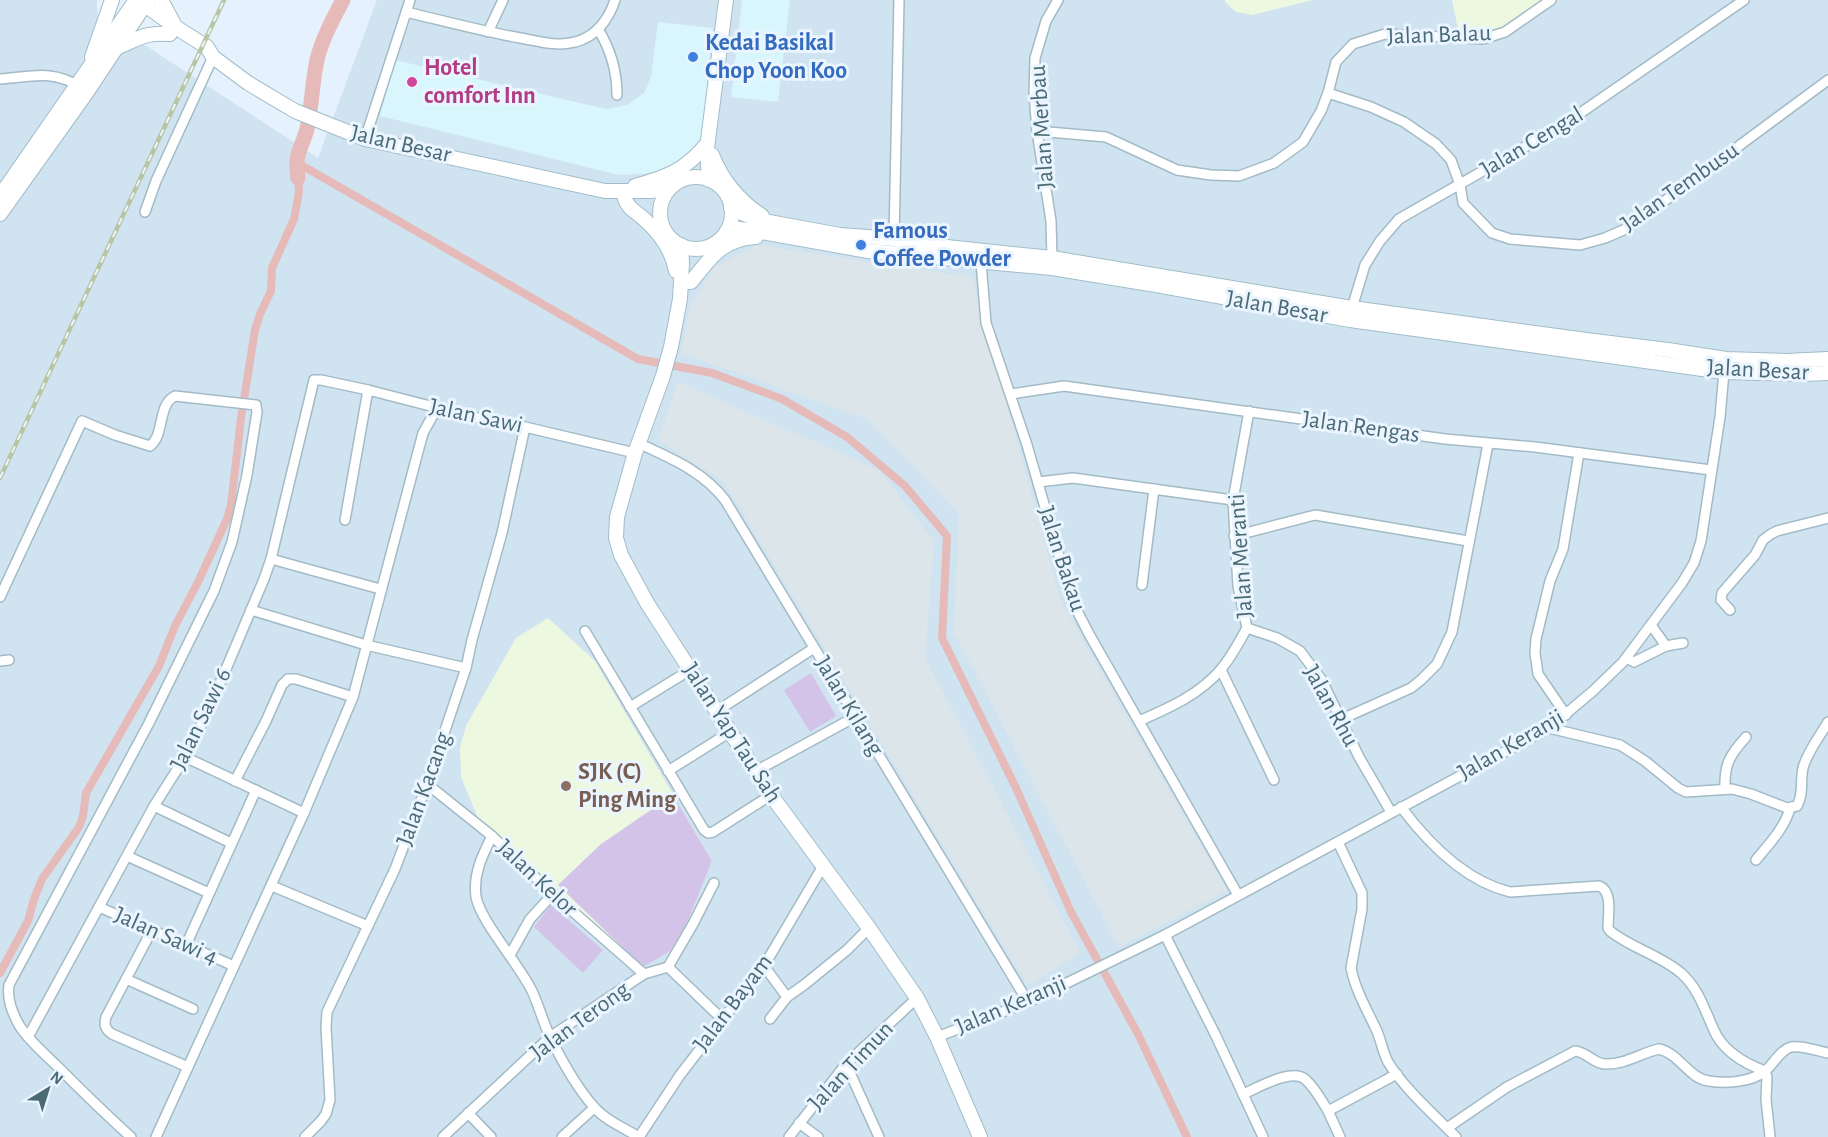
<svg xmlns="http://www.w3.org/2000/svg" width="1828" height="1137" font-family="'Alegreya Sans',sans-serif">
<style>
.residential{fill:#d0e3f0}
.commercial{fill:#d8f6fc}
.industrial{fill:#dce5ea}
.education{fill:#edf8e1}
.green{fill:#d4c3e9}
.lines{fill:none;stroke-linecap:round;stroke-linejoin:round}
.canal{stroke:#e5bab9;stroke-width:8}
.river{stroke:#e5bab9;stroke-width:15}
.street-casing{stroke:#a3bbc6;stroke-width:12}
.secondary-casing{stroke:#a1bdc9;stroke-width:16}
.street{stroke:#fff;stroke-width:9}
.secondary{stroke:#fff;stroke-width:14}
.rail-casing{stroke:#b8c5a3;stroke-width:4.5}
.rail{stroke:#ebf5ff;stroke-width:2;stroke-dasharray:7;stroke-linecap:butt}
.shop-dot{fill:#3f7fe0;stroke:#ebf5ff;stroke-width:2}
.hotel-dot{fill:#d1479c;stroke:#ebf5ff;stroke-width:2}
.education-dot{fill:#8d6e63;stroke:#ebf5ff;stroke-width:2}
.labels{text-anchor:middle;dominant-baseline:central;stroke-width:6;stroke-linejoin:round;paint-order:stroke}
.street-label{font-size:24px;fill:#4a6b74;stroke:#ebf5ff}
.shop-label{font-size:24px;font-weight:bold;fill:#366cbe;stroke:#ebf5ff;text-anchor:start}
.hotel-label{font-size:24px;font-weight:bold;fill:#b23c85;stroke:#ebf5ff;text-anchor:start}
.education-label{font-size:24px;font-weight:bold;fill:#785e54;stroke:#ebf5ff;text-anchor:start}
</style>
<rect width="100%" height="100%" fill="#e5f1fc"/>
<polygon class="residential" points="0,0 97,0 97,14 318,158 377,0 1828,0 1828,1137 0,1137"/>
<g class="commercial">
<polygon points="742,0 790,0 778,102 731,97"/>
<polygon points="658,22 713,28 702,144 685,158 658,173 619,175 380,116 395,60 606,109 627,105 644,93 651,77"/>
</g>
<g class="industrial">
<polygon points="757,245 972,277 1061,602 1227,891 1119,947 954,632 959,513 866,419 681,353 689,310 714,267"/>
<polygon points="678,382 879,470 934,541 925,658 1080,952 1028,986 724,482 658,440"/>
</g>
<g class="education">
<polygon points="1225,0 1313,0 1252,15 1236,12 1225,2"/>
<polygon points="1452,0 1545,0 1509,25 1498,29 1480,33 1459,34"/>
<polygon points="548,618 595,661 712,861 685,928 669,952 641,968 478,818 461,777 460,748 466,726 516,638"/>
</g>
<g class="green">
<polygon points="811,673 836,716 810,732 784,690"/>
<polygon points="673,795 712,861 685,928 669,952 643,967 558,885 601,844"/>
<polygon points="551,905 603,950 583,973 534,927"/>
</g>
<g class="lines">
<g class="canal">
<polyline points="296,162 638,359 712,373 782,399 847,437 905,486 947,536 942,638 1016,788 1071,912 1138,1034 1187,1137"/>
<polyline points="0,973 28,921 34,899 42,879 79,827 83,816 86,793 159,666 175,626 199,580 227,519 231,505 241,418 255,330 260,314 271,291 272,268 294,219 299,192 298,178"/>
</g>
<path class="river" d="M298,178c-4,-25 3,-27 9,-49 5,-23 5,-47 10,-69 5,-21 16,-41 26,-60"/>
<defs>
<g id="street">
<path d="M406,12c38,9 75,19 114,26 18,3 37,9 55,4 21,-5 34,-23 40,-42"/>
<path d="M598,29c13,21 19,41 19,66"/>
<polyline points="488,32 503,0"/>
<path d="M0,79c31,-2 52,-10 80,8"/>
<polyline points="1328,93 1371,107 1404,122 1436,144 1451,160 1460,185 1463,203 1492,233 1510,239 1580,245 1605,238 1628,228 1828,80"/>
<polyline points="1037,131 1106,137 1177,170 1211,175 1239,176 1274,163 1303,142 1321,111 1328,93 1336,62 1353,44 1385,34 1483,39 1505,32 1551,0"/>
<polyline points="365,139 410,0"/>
<polyline points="145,212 156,181 213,57"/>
<polyline points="894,239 899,0"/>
<polyline points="1052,258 1051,221 1037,131 1034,94 1035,58 1046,21 1058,0"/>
<polyline points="981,262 986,323 1027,445 1072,601 1089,634 1238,895"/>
<polyline points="1352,308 1365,265 1380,241 1399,219 1563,125 1744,0"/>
<polyline points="1011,394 1064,386 1445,439 1535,447 1711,470"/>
<path d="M638,443c32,15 65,28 87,57l303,502"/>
<polyline points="1038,482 1073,478 1233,500"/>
<polyline points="345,520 368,390"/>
<polyline points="1234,536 1315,515 1468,541"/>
<polyline points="271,559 380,589"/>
<polyline points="1142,585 1154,489"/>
<path d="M0,597l82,-176 33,14 35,11c15,-11 7,-41 25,-50l81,9 1,7 -10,63 -15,67 -18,49 -65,132 -140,262c-2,15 3,27 10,40 10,16 25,28 38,41 24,24 48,48 74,71"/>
<polyline points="251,610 366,645 466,668"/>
<polyline points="1730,610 1721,600 1722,593 1755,555 1763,540 1771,534 1777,531 1828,518"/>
<polyline points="1651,625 1666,646"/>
<polyline points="1247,628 1277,638 1300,651 1321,679 1359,757 1391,812"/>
<polyline points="585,631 704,830 708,833 713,832 771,795"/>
<polyline points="1626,658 1634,662 1666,646 1683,643"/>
<polyline points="0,661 9,660"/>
<polyline points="1221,670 1274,780"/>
<polyline points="630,707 690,670"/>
<polyline points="717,711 814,648"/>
<polyline points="1566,715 1538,674 1535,653 1536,639 1550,581 1563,549 1579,453"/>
<polyline points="1342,719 1411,688 1421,680 1437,664 1452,632 1488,444"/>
<path d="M1139,721c30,-13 62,-27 83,-53 10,-12 17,-26 25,-40l-9,-42 -5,-86 16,-89"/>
<path d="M1549,728l71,17 25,16 33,27 8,4 46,-3 19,5 36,14 10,-2c7,-12 3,-25 6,-38 4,-16 17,-32 25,-46"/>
<polyline points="185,757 304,813"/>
<polyline points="668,771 730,732"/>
<polyline points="756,771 855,717"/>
<polyline points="235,781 266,721 282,685 288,679 296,679 353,697"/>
<polyline points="427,784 492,836 553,894 644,974"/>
<path d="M1725,789c-1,-25 5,-34 21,-52"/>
<polyline points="154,806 231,843"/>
<path d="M1401,807c27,36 64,74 109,85l89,-6c14,5 9,29 9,42l2,3c21,17 50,24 71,42 17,15 23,35 32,55 9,23 30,35 52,43"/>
<path d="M492,836c-10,20 -19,38 -16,61 5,25 43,67 56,94 7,15 11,31 18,46 12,24 26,50 44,70 11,13 30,21 45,30"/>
<path d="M1338,842l24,51v16l-11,59c4,21 15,40 24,59 6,11 7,24 13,35 14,24 47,54 68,75"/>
<polyline points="127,856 209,893"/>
<path d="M1756,860c12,-15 29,-32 34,-52"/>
<polyline points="272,886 368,926"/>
<polyline points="99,907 234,966"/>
<path d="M152,930l-46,87c-2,8 -1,12 6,17l76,33"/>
<polyline points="1165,935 1216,1036 1263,1137"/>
<polyline points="186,945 256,790"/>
<polyline points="510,955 530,919 553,894"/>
<polyline points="764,966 787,997"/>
<polyline points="668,967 693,924 714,883"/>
<polyline points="668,967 723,1020"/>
<polyline points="126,979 193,1009"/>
<polyline points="770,1019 787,997 804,985 847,950 869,928"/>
<polyline points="28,1037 154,806 185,757 210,707 264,579 271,559 314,380 321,380 368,390 473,417 525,427 635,453"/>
<polyline points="937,1037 1028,1002 1165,935 1549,728 1593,691 1623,662 1682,583 1694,563 1701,541 1720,417 1724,372"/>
<polyline points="846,1064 879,1137"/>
<polyline points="1765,1071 1767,1077 1766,1099 1770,1137"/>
<path d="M1243,1094c15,-6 49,-27 63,-14 9,8 16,21 22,31"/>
<polyline points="468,1113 491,1137"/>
<polyline points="799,1123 818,1137"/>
<path d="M1447,1128l60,-41 68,-36c12,1 19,13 30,13 19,1 36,-11 54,-15 20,4 30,30 50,32 17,3 41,1 55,-9 9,-7 16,-22 27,-25 11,-2 27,4 37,6"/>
<polyline points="156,1137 304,813 353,697 423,433 437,408"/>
<polyline points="305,1137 321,1121 326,1114 330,1100 326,1027 327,1012 395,869 427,784 466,668 472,640 502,533 525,427"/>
<polyline points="443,1137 550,1037 644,974 668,967"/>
<polyline points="562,1137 594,1108"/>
<polyline points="639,1137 680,1075 764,966 823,866"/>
<polyline points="789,1137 846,1064 917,998"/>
<polyline points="1340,1137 1328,1111 1397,1074"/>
</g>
<g id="secondary">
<polyline points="138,0 177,28 207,47 213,57 248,83 295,111 365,139 605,191 651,191 669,189"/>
<polyline points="161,0 174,24"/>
<path d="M118,47c22,-9 28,-15 52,-13"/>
<polyline points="92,57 112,0"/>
<path d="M712,155c10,25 27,46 50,61"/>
<circle cx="696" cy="213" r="36"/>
<polyline points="709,180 707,148 726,0"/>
<path d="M635,186c33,-9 50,-16 72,-42"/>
<polyline points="0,196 136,0"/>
<path d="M625,199c3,10 12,13 19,20 16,14 28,30 32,52"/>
<polyline points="731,208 758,220 840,235 894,239 937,246 1052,258 1352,308 1594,341 1668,350 1726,359 1786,361 1828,359"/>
<polyline points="0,214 87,92 148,0"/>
<polyline points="727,231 740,229 755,231 868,251 1052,268 1156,285 1350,320 1724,372 1804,374 1828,373"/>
<polyline points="681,245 682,263 680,299 671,347 663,376 635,453 617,517 616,538 621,555 647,603 771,795 869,928 917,998 937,1037 980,1137"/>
<path d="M687,282h4c20,-25 31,-43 65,-45"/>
</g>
</defs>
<use href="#street" class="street-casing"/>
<use href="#secondary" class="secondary-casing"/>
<use href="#street" class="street"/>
<use href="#secondary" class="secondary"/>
<defs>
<polyline id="rail" points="0,478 224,0"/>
</defs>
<use href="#rail" class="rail-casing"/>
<use href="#rail" class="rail"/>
</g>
<g class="shop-dot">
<circle cx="693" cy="57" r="6"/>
<circle cx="861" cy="245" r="6"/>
</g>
<circle class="hotel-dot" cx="412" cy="82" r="6"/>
<circle class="education-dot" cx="566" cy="786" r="6"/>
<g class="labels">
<g class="street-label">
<text transform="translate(1439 35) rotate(-2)">Jalan Balau</text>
<text transform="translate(1042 127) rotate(-94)">Jalan Merbau</text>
<text transform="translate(1532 142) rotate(-31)">Jalan Cengal</text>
<text transform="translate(401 144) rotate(13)">Jalan Besar</text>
<text transform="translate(1680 187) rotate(-35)">Jalan Tembusu</text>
<text transform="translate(1277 307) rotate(10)">Jalan Besar</text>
<text transform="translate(1758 370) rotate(3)">Jalan Besar</text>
<text transform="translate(476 416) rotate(12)">Jalan Sawi</text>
<text transform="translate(1361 427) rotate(8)">Jalan Rengas</text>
<text transform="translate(1241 556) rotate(-94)">Jalan Meranti</text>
<text transform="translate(1062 559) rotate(72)">Jalan Bakau</text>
<text transform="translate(849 706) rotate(59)">Jalan Kilang</text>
<text transform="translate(1331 706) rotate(61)">Jalan Rhu</text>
<text transform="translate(201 719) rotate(-64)">Jalan Sawi 6</text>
<text transform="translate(732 733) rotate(57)">Jalan Yap Tau Sah</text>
<text transform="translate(1511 745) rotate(-30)">Jalan Keranji</text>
<text transform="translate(424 789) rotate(-70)">Jalan Kacang</text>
<text transform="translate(537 878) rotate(43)">Jalan Kelor</text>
<text transform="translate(166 936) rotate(24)">Jalan Sawi 4</text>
<text transform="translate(733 1003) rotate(-53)">Jalan Bayam</text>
<text transform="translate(1011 1005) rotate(-23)">Jalan Keranji</text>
<text transform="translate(580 1021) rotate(-36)">Jalan Terong</text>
<text transform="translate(851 1066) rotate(-47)">Jalan Timun</text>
</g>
<g class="shop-label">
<text x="705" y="43">Kedai Basikal<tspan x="705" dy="28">Chop Yoon Koo</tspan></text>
<text x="873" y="231">Famous<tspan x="873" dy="28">Coffee Powder</tspan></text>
</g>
<g class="hotel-label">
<text x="424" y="68">Hotel<tspan x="424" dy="28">comfort Inn</tspan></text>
</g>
<g class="education-label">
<text x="578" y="772">SJK (C)<tspan x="578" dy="28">Ping Ming</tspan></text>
</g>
</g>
<g transform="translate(48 1089) rotate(38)" stroke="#ebf5ff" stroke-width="4.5" paint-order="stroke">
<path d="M0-4.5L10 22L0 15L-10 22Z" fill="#4a6b74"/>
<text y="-9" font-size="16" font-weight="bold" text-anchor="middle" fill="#4a6b74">N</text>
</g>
</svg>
